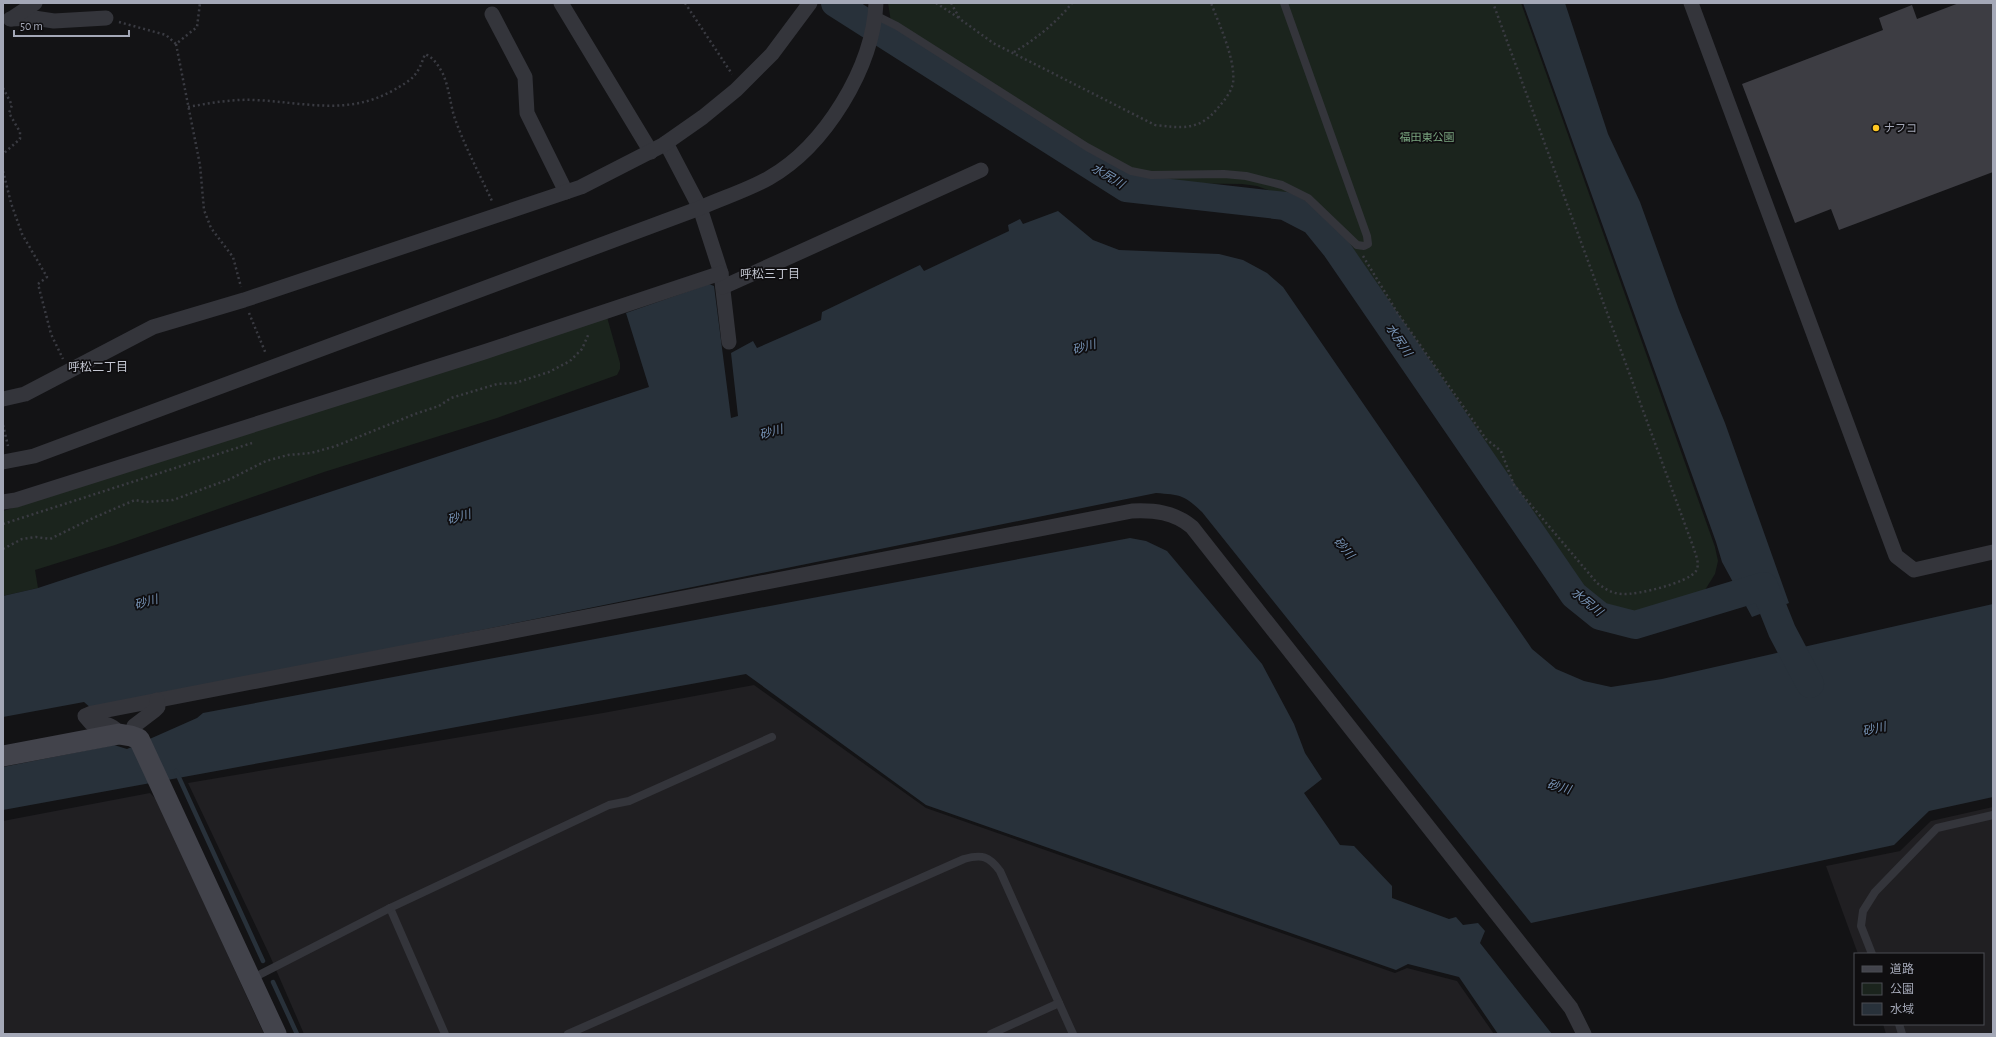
<svg xmlns="http://www.w3.org/2000/svg" width="1996" height="1037" font-family="'Alegreya Sans','Noto Sans JP',sans-serif">
<style>
.built{fill:#201f22}
.green{fill:#1b241d}
.water{fill:#28313a}
.lines{fill:none;stroke-linecap:round;stroke-linejoin:round}
.stream{stroke:#28313a;stroke-width:4.5}
.river{stroke:#28313a;stroke-width:28}
.building{fill:#3d3d43}
.path{stroke:#3a3b42;stroke-width:2.5;stroke-dasharray:2 3;stroke-linecap:butt}
.lane{stroke:#34353b;stroke-width:8}
.street{stroke:#34353b;stroke-width:15}
.secondary{stroke:#42434b;stroke-width:21}
.poi-dot{fill:#ffc722;stroke:#0f0e10;stroke-width:1.5}
.labels{text-anchor:middle;dominant-baseline:central;stroke-width:3.5;stroke-linejoin:round;paint-order:stroke}
.poi-label{font-size:11px;fill:#a4a8b7;stroke:#0f0e10;text-anchor:start}
.park-label{font-size:11px;fill:#79a47f;stroke:#0f0e10}
.water-label{font-size:12px;font-style:italic;fill:#7793b5;stroke:#0f0e10}
.neighbourhood-label{font-size:12px;fill:#c5c8d3;stroke:#0f0e10}
</style>
<rect width="100%" height="100%" fill="#131315"/>
<g class="built">
<polygon points="754,685 926,808 1395,973 1407,968 1457,981 1494,1034 304,1034 270,956 188,783 603,713"/>
<polygon points="150,793 157,800 264,1034 3,1034 3,821"/>
<polygon points="1993,807 1993,1034 1886,1034 1883,1024 1983,1024 1983,954 1858,954 1826,866 1900,851 1931,821"/>
</g>
<g class="green">
<polygon points="888,3 1521,3 1715,547 1718,561 1715,574 1705,590 1672,606 1644,612 1617,613 1589,600 1339,239 1318,213 1296,200 1257,186 1242,184 1163,183 1132,178 1088,155 980,89 898,36 892,28"/>
<polygon points="607,317 620,363 620,369 617,375 497,418 324,472 115,545 35,570 38,588 3,596 3,511"/>
</g>
<g class="water">
<polygon points="1523,3 1565,3 1608,134 1640,202 1679,310 1725,423 1789,603 1752,617 1722,562 1716,542"/>
<path d="M1058,211l35,29 26,10 100,4 24,6 24,13 16,14 249,362 24,20 28,12 27,6 51,-8 331,-75v193l-64,14 -35,34 -363,78 -329,-411c-18,-17 -21,-17 -46,-19l-1064,216 -8,-7 -81,15v-121l35,-8 611,-201 -23,-74 83,-29 5,2 17,132 7,-2 -7,-63 22,-12 4,7 64,-28 1,-8 98,-47 4,6 85,-40 -1,-6 12,-6 3,5z"/>
<polygon points="1130,538 1146,541 1167,551 1262,664 1294,724 1305,753 1322,779 1304,793 1340,845 1354,846 1392,886 1392,898 1449,919 1456,917 1463,925 1478,923 1485,931 1480,943 1552,1034 1498,1034 1459,977 1408,964 1396,970 926,805 746,674 3,810 3,767 114,745 127,749 197,718 203,713"/>
</g>
<g class="lines">
<g class="stream">
<polyline points="176,771 263,961"/>
<polyline points="273,982 297,1034"/>
</g>
<polyline class="river" points="835,3 1126,188 1285,206 1314,221 1336,248 1574,595 1600,616 1635,625 1764,586 1782,631 1810,684"/>
</g>
<polygon class="building" points="1959,3 1993,3 1993,172 1839,230 1831,209 1795,223 1742,84 1883,30 1879,18 1912,5 1917,19"/>
<g class="lines">
<g class="path">
<polyline points="685,3 732,74"/>
<polyline points="936,3 959,18"/>
<path d="M951,3l9,16 33,24 162,82c26,3 44,6 62,-16 6,-7 14,-16 16,-26 3,-23 -14,-59 -22,-80"/>
<polyline points="119,22 166,35 176,44 197,27 200,3"/>
<polyline points="176,44 200,165 204,210 211,228 233,257 241,287"/>
<path d="M1014,52c21,-12 43,-30 58,-49"/>
<polyline points="3,88 12,105 9,113 20,132 20,139 3,154"/>
<path d="M188,107c22,-4 44,-8 66,-7 50,2 92,16 138,-9 21,-12 25,-14 33,-37 9,4 13,11 18,20 6,14 7,28 11,42 10,29 25,57 38,85"/>
<polyline points="3,171 11,203 22,234 47,277 38,284 51,334 63,359"/>
<path d="M1363,256l34,56 89,127 15,12 13,34 83,98c8,6 16,11 26,11 14,1 65,-11 73,-23 4,-7 0,-15 -2,-22l-201,-546"/>
<polyline points="249,313 266,354"/>
<polyline points="3,425 8,446"/>
<polyline points="3,524 252,443"/>
<polyline points="3,549 22,539 36,537 50,539 93,518 135,500 145,502 173,500 230,479 266,461 288,455 311,453 336,446 415,414 439,406 451,398 497,384 515,383 549,372 570,361 582,349 589,333"/>
</g>
<g class="lane">
<polyline points="875,15 897,26 1087,147 1131,171 1151,175 1224,174 1246,176 1282,185 1308,198 1357,245 1364,246 1368,244 1367,236 1284,3"/>
<polyline points="390,908 445,1034"/>
<polyline points="1872,954 1861,926 1863,911 1875,892 1937,828 1993,815"/>
<polyline points="251,979 390,908 609,805 629,801 772,737"/>
<polyline points="1899,1024 1902,1034"/>
<path d="M568,1034l396,-175c18,-5 25,-3 36,12l59,132"/>
<polyline points="991,1034 1059,1003 1073,1034"/>
</g>
<g class="street">
<polyline points="561,3 651,152"/>
<polyline points="1691,3 1896,556 1914,570 1993,552"/>
<polyline points="492,14 525,77 527,113 566,192"/>
<polyline points="10,19 34,18 54,21 106,18"/>
<polyline points="11,19 35,3"/>
<polyline points="666,143 700,208 721,273 729,342"/>
<polyline points="723,287 981,170"/>
<polyline points="3,399 25,394 153,327 244,300 581,187 663,145 703,117 736,90 772,54 810,3"/>
<path d="M3,462l31,-6 666,-248c22,-10 48,-18 69,-30 56,-32 104,-110 107,-175"/>
<polyline points="3,502 16,500 484,352 721,273"/>
<path d="M119,734c-7,-12 -16,-9 -28,-11l-6,-7 7,-3 1040,-202c22,-1 42,1 60,16l379,481 13,26"/>
<polyline points="131,736 134,726 155,710 158,707 157,700"/>
</g>
<polyline class="secondary" points="3,756 119,734 131,736 139,739 276,1034"/>
</g>
<circle class="poi-dot" cx="1876" cy="128" r="4"/>
<g class="labels">
<g class="poi-label">
<text x="1884" y="128">ナフコ</text>
</g>
<g class="park-label">
<text x="1427" y="137">福田東公園</text>
</g>
<g class="water-label">
<text transform="translate(1108 176) rotate(31)">水尻川</text>
<text transform="translate(1399 340) rotate(56)">水尻川</text>
<text transform="translate(1084 347) rotate(-15)">砂川</text>
<text transform="translate(771 432) rotate(-15)">砂川</text>
<text transform="translate(459 517) rotate(-15)">砂川</text>
<text transform="translate(1344 548) rotate(50)">砂川</text>
<text transform="translate(146 602) rotate(-15)">砂川</text>
<text transform="translate(1587 602) rotate(39)">水尻川</text>
<text transform="translate(1874 729) rotate(-13)">砂川</text>
<text transform="translate(1559 787) rotate(16)">砂川</text>
</g>
<g class="neighbourhood-label">
<text x="770" y="274">呼松三丁目</text>
<text x="98" y="367">呼松二丁目</text>
</g>
</g>
<rect width="1996" height="1037" fill="none" stroke="#a4a8b7" stroke-width="8"/>
<rect x="1854" y="953" width="130" height="72" fill="#0f0e10" stroke="#4b4c53"/>
<rect x="1862" y="966" width="20" height="6" fill="#42434b" stroke="#4b4c53"/>
<text x="1890" y="973" font-size="12" fill="#a4a8b7">道路</text>
<rect x="1862" y="983" width="20" height="12" fill="#1b241d" stroke="#4b4c53"/>
<text x="1890" y="993" font-size="12" fill="#a4a8b7">公園</text>
<rect x="1862" y="1003" width="20" height="12" fill="#28313a" stroke="#4b4c53"/>
<text x="1890" y="1013" font-size="12" fill="#a4a8b7">水域</text>
<path d="M14 30v6h115v-6" fill="none" stroke="#a4a8b7" stroke-width="2"/>
<text x="20" y="30" font-size="12" fill="#a4a8b7" stroke="#0f0e10" stroke-width="3" paint-order="stroke">50 m</text>
</svg>
